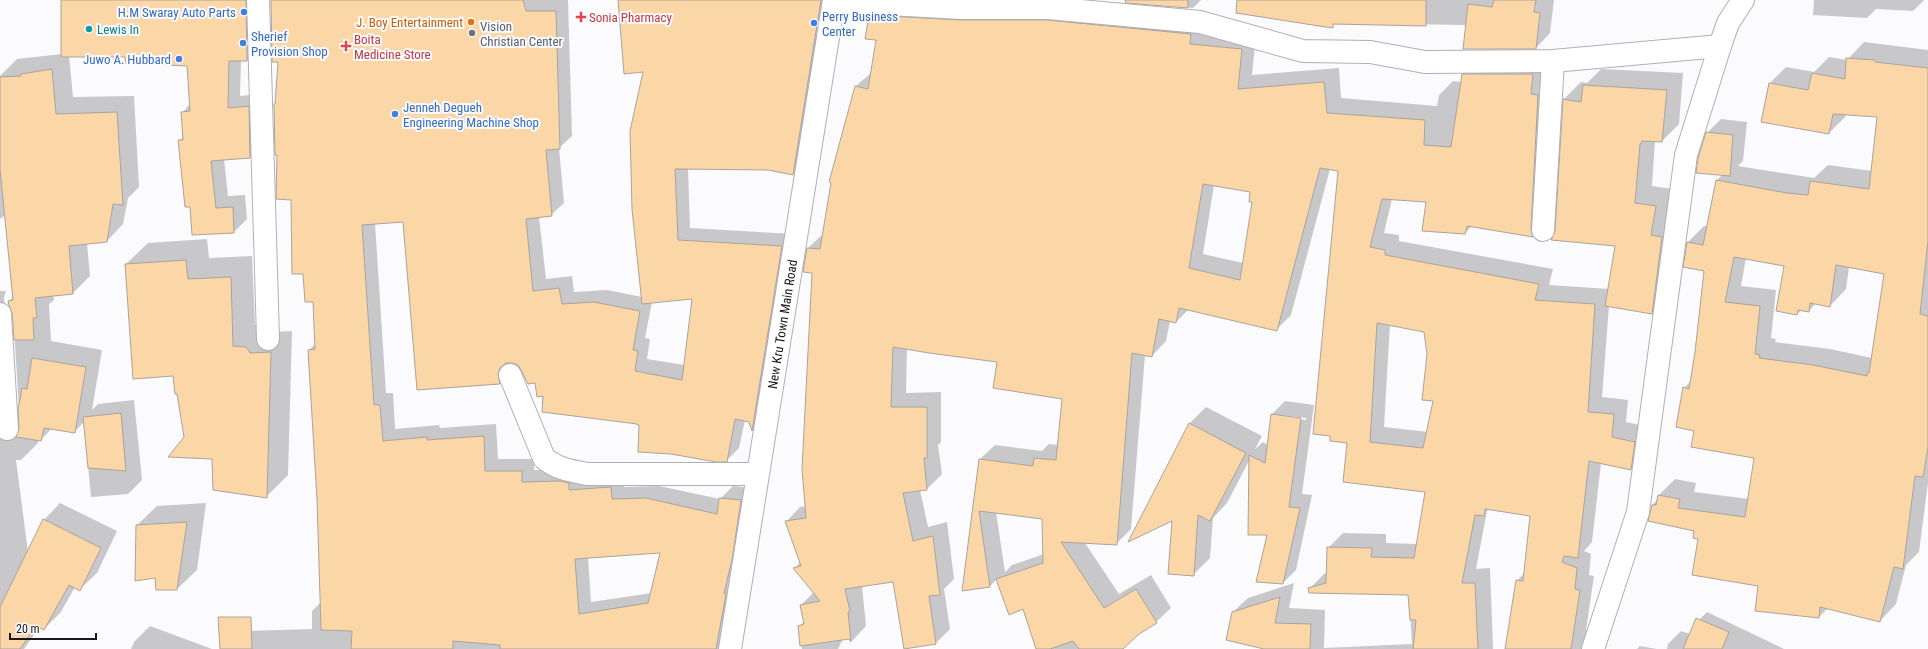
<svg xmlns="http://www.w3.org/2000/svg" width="1928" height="649" font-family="'Roboto Condensed',sans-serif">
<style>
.shadow{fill:#0003;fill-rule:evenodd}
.building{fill:#fbd6a7;stroke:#aba39a;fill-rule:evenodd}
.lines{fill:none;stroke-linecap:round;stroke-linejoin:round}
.street-casing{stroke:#afafba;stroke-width:24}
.street{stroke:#fff;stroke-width:22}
.shop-dot{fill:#3f7fe0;stroke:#fbfbfe;stroke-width:1.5}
.health-dot{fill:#e0444e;stroke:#fbfbfe;stroke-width:1.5}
.food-dot{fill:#e8710a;stroke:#fbfbfe;stroke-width:1.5}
.culture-dot{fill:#0f9aa8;stroke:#fbfbfe;stroke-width:1.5}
.worship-dot{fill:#6b7280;stroke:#fbfbfe;stroke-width:1.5}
.labels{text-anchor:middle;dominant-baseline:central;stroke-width:4;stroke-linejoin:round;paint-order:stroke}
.shop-label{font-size:13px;fill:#366cbe;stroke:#fbfbfe;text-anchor:start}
.health-label{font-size:13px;fill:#be3a42;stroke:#fbfbfe;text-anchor:start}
.food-label{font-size:13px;fill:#c56008;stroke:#fbfbfe;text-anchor:end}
.worship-label{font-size:13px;fill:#5b616d;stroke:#fbfbfe;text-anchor:start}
.culture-label{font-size:13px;fill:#0d838f;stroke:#fbfbfe;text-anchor:start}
.street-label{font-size:13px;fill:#18181c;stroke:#fbfbfe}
</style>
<rect width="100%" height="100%" fill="#fbfbfe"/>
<g class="shadow">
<polygon points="62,0 258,0 259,47 247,60 241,60 240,96 261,94 262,144 250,157 224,159 228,196 245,195 247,219 234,232 193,234 191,206 179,141 184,136 182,113 190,104 188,65 126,56 69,56 73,97 134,96 139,187 128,198 123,224 107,241 87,243 90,276 73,293 53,295 54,300 49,304 51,341 102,350 92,410 98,404 134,400 142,480 128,494 91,497 84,422 74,432 52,428 41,440 38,439 38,443 21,460 16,460 28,552 44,520 60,503 117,531 97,573 80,589 75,587 61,612 44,629 40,626 24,649 0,649 0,291 6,291 4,297 11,413 13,419 20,424 13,313 9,301 13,297 5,215 0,219 0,76 17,59 62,54"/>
<path d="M272,0h296l4,136 -13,12 5,55 -13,12 -12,2 7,62 26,-3 2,16 33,-2 35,7 2,-226 -25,-71h213l-26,161 -13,13 -24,-5 -81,-1 2,60 104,6 -30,184 -11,11 -3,-8 -5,-1 -6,28 -12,12 -87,-35 -96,-30 -8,-14 -17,-16 -9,-3 2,8 -12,13 -96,-162 -29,2 11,170h7l2,36 44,-4 1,3 56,-4 2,35h36v11l40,-1 49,6 1,12 35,-1 61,13 13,-13 20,2 -23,161h-498l13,-18 67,-2v-18l9,-9 -3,-103 -9,-149 7,-7 -2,-42 -10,-28 -12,-74 -14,-45 -3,-50 1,-2 3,-41zM693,298l-8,67 -38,-6 3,-20 -5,-1 7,-36zM661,552l-9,41 -61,9 -3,-45z"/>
<polygon points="1126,0 1201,0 1193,8 1126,2"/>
<polygon points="1250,0 1554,0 1550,33 1536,48 1467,25 1336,23 1333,26"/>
<polygon points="1814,0 1924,0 1913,11 1876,9 1867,18 1813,15"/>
<path d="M885,1l371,34 -4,40 87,-7 2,30 96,8 2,-11 14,-14 8,1 1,-7 15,-15 70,-1v162l-15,15 -60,-10 -7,7 -38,-32 -35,-2 -8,34 15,2v6l154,28 -4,16 60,4 8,-44 -61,-14 8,-132 17,-17 6,1 14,-14 82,4 -4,51 -17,17h-7l-3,45 21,3 -4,107 -17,17 -43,-7 -7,91 26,3 -2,22 23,5 -4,27 -14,15 -30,-6 -9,79 -8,9 7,3 -2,21 5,1 -8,54h3l-3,19h-80l11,-68 8,-9 6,-57 -41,-6 -3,2 -11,58 14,-1 3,81h-225l-35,-37 15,-14 46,-15 -5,25 36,2 -1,38 88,-4 -3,-50 -100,-5 15,-15 4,-1v-25l15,-15 43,1v9l31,1 9,-53 -77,-49 -10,-272 -9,-1 -39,146 -15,15 -87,-21 -13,13 -6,-1 -4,20 -14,15 -7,-1 -14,174 -15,15 -31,-1 34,51 32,-19 20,33 -15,14 -18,11 -17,16h-84l-13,-41 -27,-29 -7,7 -27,4 17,-131 15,-14 47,6 7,-7 9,1 5,-47 -64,-37 -92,-13 -1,45 35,-1v50l-3,3 4,29 -15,15 -7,1 8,37 19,-5 7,57 -10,10 6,40 -14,14 -43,-63 -31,6 4,40 -14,15 -3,-3 -6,1 -5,10h-36l-3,-22 5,-6 -3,-16 13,-13 -19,-24 5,-6 -14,-40 14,-15 6,-1 7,-234 -5,-24 15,-14 33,-148 16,-14 5,-33 -7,-23zM1214,185l37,6 2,10 -10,62 -40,-9zM1390,324l35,7 9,69 -6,32 -44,-5zM996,512l47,6 1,36 -32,11 -7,7z"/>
<path d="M1864,42l64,8v433l-9,69 -13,13 -10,39 -16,17 -52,-13 -9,9 -60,-32 -60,-47 -4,-8 -43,-25 6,-6 1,-4 16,-16 21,4 -2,9 55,7 6,-42 -60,-27 -11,-42 7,-7 5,-29 9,-81 -20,-4 3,-25 16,-16h3l9,-45 7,-7 -16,-41 14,-14 26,3 -4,39 -5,5 76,12 14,-13 44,6 6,-55 -32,-2 -1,3 -16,16 -66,-12 7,-38 16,-16 28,5 15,-15 18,3zM1746,258l40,7 11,49 5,-4 7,1 7,-8 14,3 16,-17 3,-22 36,6 -13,85 -42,-9 -55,-7 1,-3 -5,-1 5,-48 -35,-4z"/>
<polygon points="207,239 209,258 252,256 255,325 267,326 272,332 292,331 288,475 266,497 185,437 174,375 126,264 148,243"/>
<path d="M1285,401l29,4 -12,89 10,1 -16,75 -13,13 -33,-124 -23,44 -14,15 -3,40 -17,17 -4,-151 17,-17 56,29 -7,13 8,-7 5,3 4,-31zM1282,415l24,3v2l-24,-3z"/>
<polygon points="206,503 197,570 177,589 156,577 137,525 157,506"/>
<polygon points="1707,612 1784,649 1667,649 1668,644 1681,631 1690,634 1694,625"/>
<polygon points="150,626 212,649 131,649 134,642"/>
<polygon points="1640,646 1657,649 1637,649"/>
</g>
<g class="building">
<polygon points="61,0 246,0 247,61 229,61 228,108 249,106 250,158 211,161 216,208 233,207 234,233 192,235 190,207 185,207 178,140 183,140 181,112 190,111 187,66 125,63 125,57 61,57"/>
<path d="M271,0h252l3,11h30l4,138 -14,1 6,66 -26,3 7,72 26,-3 3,16 32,-2 46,9 -7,39 5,1 -3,20 47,9 10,-81 -50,5 -10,-95 -2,-78 13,-59 -19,2 -6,-74h203l-28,175 -25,-5 -93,-1 3,71 104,6 -30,185 -3,-9 -14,-3 -8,43h-11l-45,-8 -33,-2 1,-27h-2v-1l-95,-12 1,-16 -6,1 -2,-14 -7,1 -7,-14 -3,-5 -6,-2h-6l-6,5 -2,6 2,10 -83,6 -14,-168 -41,3 12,180h6l3,36 44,-4v3l57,-4 1,35h37v11l39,-1 8,2v7l42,-3 1,12 34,-1 71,16 2,-16 22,2 -9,60 -8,33 2,1 -10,55h-216v-4l-47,-4v8h-102l1,-18 -31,-1 -4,-131 -9,-149 7,-1 -2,-47h-8l-2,-28h-11l-1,-74 -15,-1 1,-44h-2l-1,-51h1l3,-42h-6zM660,553l-12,50 -69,11 -4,-55z"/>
<polygon points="1125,0 1188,0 1188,8 1126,3"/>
<polygon points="1237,0 1426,0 1426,26 1333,24 1333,28 1319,26 1236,13"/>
<polygon points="1494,0 1536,0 1534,12 1540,13 1536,49 1463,49 1468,4 1492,7"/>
<path d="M869,15l92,5h86l144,14 -1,10 52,5 -4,40 86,-7 3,31 98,7 -1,25 27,2 11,-73h71l-2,20 7,1 -7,134 2,8 -66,-11 -2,8 -43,-3 4,-29 -44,-3 -12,48 15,3v5l154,29 -4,16 60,4 -7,108 26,2 -2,23 23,5 -4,28 -42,-9 -11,97 -14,-2 -2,6 15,6 -2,21 5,1 -9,59h-66l11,-69 7,1 7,-65 -45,-7 -1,7 -9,-1 -13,68h13l3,66h-65l3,-29h-6l-2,-25 -99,-2 -1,-5 18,-5 1,-36 45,1 -1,9 43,1 11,-66 -82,-10 4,-39 -17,-2v-5l-17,-2 25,-263 -18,-3 -43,163 -98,-23 -3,15 -17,-4 -7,38 -20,-4 -15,192 -56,-3 43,66 32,-19 21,34 -18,11 -16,15h-44l-6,-8 -23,8h-14l-13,-40 -14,6 -13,-36 47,-16 -1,-44 -63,-8 11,76 -28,4 17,-132 54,7 1,-8 22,2 6,-61 -69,-11 4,-26 -68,-9 -36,-6 -2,60h36v51h-3l3,32 -24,3 10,48 20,-5 7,59 -11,1 7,48 -32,5 -11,-67 -48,7 5,22 -2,1 3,30 -2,-3 -49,7 -2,-20 6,-2 -4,-19 20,-4 -27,-33 8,-2 -16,-45 21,-3 -4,-49 10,-196 -9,-1 4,-24 13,1 11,-66 -2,-1 26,-96 13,3 8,-49 -11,-1zM1203,184l47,8 -1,10h3l-12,78 -51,-12zM1377,323l47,9 3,22 -5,46 11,1 -10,47 -53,-6z"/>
<path d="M1846,58l29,2v2l53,6v173l-8,73 8,2v131l-5,30 -8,-1 -12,93 -9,-2 -14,55 -60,-15 -1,11 -64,-7 3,-25 -66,-11 6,-36 -5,-1 1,-7 -46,-10 4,-16h4l2,-10 22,4 -2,9 67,9 9,-59 -63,-11 3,-16 -18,-4 7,-40 6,2 6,-37 9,-81 -21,-4 4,-25 16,3 13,-65 71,13 21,2 2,-14 59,8 8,-72 -44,-3 -4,20 -68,-12 8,-39 39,7 4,-17 33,6zM1734,257l50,9 -8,45 21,4 1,-5 11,2 1,-9 20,4 6,-42 48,9 -15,99h-2v3l-54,-11 -54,-7 1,-3 -5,-1 5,-48 -35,-4z"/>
<polygon points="52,69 56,114 117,112 123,205 113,204 107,242 69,246 73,294 35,298 37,318 33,318 34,340 14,340 12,313 9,305 8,301 13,300 0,169 0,77 21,76 21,74"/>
<polygon points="1583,85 1667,90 1662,142 1642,141 1641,144 1640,144 1635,203 1656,206 1651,235 1662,237 1652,314 1605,306 1615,246 1551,240 1555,231 1563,99 1581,102"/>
<polygon points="1706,132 1733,135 1730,176 1696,173 1698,158"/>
<polygon points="186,260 188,279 231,277 233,346 246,347 250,353 271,352 267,498 213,490 212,459 168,457 184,437 177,394 175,394 173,376 133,379 125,264"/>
<polygon points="32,358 86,367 75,433 44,428 41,441 16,437 19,429 18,410 22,388 27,389"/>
<polygon points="121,413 126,471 88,468 83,417"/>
<polygon points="1271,414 1301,418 1289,507 1300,508 1283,584 1256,582 1267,535 1248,535 1249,455 1265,463"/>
<polygon points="1189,423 1246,453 1210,521 1198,515 1194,576 1168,574 1172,521 1128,542"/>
<polygon points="43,519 101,548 80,591 69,585 44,630 36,626 20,649 0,649 0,607"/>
<polygon points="187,522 177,590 156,590 155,578 135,581 136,525"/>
<polygon points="1280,597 1275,623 1311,624 1310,649 1264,649 1226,640 1232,612"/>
<polygon points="218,617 251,617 252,649 220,649"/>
<polygon points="1696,618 1729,632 1722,649 1683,649"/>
</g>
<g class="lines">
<defs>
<g id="street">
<polyline points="258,0 268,339"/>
<polyline points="834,1 961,8 1048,8 1200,22 1303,51 1370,52 1425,62 1553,61 1720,46"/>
<polyline points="1543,230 1553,61"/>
<polyline points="0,314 7,429"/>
<path d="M510,375l34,83c13,11 27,13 44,16h168"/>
<path id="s1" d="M730,649l104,-649"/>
<polyline points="1593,649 1638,512 1686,155 1720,46 1728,23 1743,0"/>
</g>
</defs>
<use href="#street" class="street-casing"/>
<use href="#street" class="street"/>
</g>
<g class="shop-dot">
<circle cx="244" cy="12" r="4"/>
<circle cx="814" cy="23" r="4"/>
<circle cx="243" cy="43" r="4"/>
<circle cx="179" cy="59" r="4"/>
<circle cx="395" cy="114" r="4"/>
</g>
<g class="health-dot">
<path d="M579 11h4v4h4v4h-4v4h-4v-4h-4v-4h4z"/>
<path d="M344 40h4v4h4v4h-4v4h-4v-4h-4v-4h4z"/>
</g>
<circle class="food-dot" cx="471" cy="22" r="4"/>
<circle class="culture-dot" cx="89" cy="29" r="4"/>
<circle class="worship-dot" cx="472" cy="33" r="4"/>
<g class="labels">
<g class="shop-label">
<text x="236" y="12" text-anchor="end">H.M Swaray Auto Parts</text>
<text x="822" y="16">Perry Business<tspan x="822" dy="15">Center</tspan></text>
<text x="251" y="36">Sherief<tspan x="251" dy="15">Provision Shop</tspan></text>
<text x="171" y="59" text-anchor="end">Juwo A. Hubbard</text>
<text x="403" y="107">Jenneh Degueh<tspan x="403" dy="15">Engineering Machine Shop</tspan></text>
</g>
<g class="health-label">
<text x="589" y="17">Sonia Pharmacy</text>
<text x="354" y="39">Boita<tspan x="354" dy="15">Medicine Store</tspan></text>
</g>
<g class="food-label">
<text x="463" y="22">J. Boy Entertainment</text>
</g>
<g class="worship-label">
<text x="480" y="26">Vision<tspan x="480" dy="15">Christian Center</tspan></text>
</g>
<g class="culture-label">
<text x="97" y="29">Lewis In</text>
</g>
<g class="street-label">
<text stroke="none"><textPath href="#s1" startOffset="329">New Kru Town Main Road</textPath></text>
</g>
</g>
<path d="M10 633v6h86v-6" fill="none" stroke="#18181c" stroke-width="2"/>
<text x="16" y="633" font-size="12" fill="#18181c" stroke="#fbfbfe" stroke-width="3" paint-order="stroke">20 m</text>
</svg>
